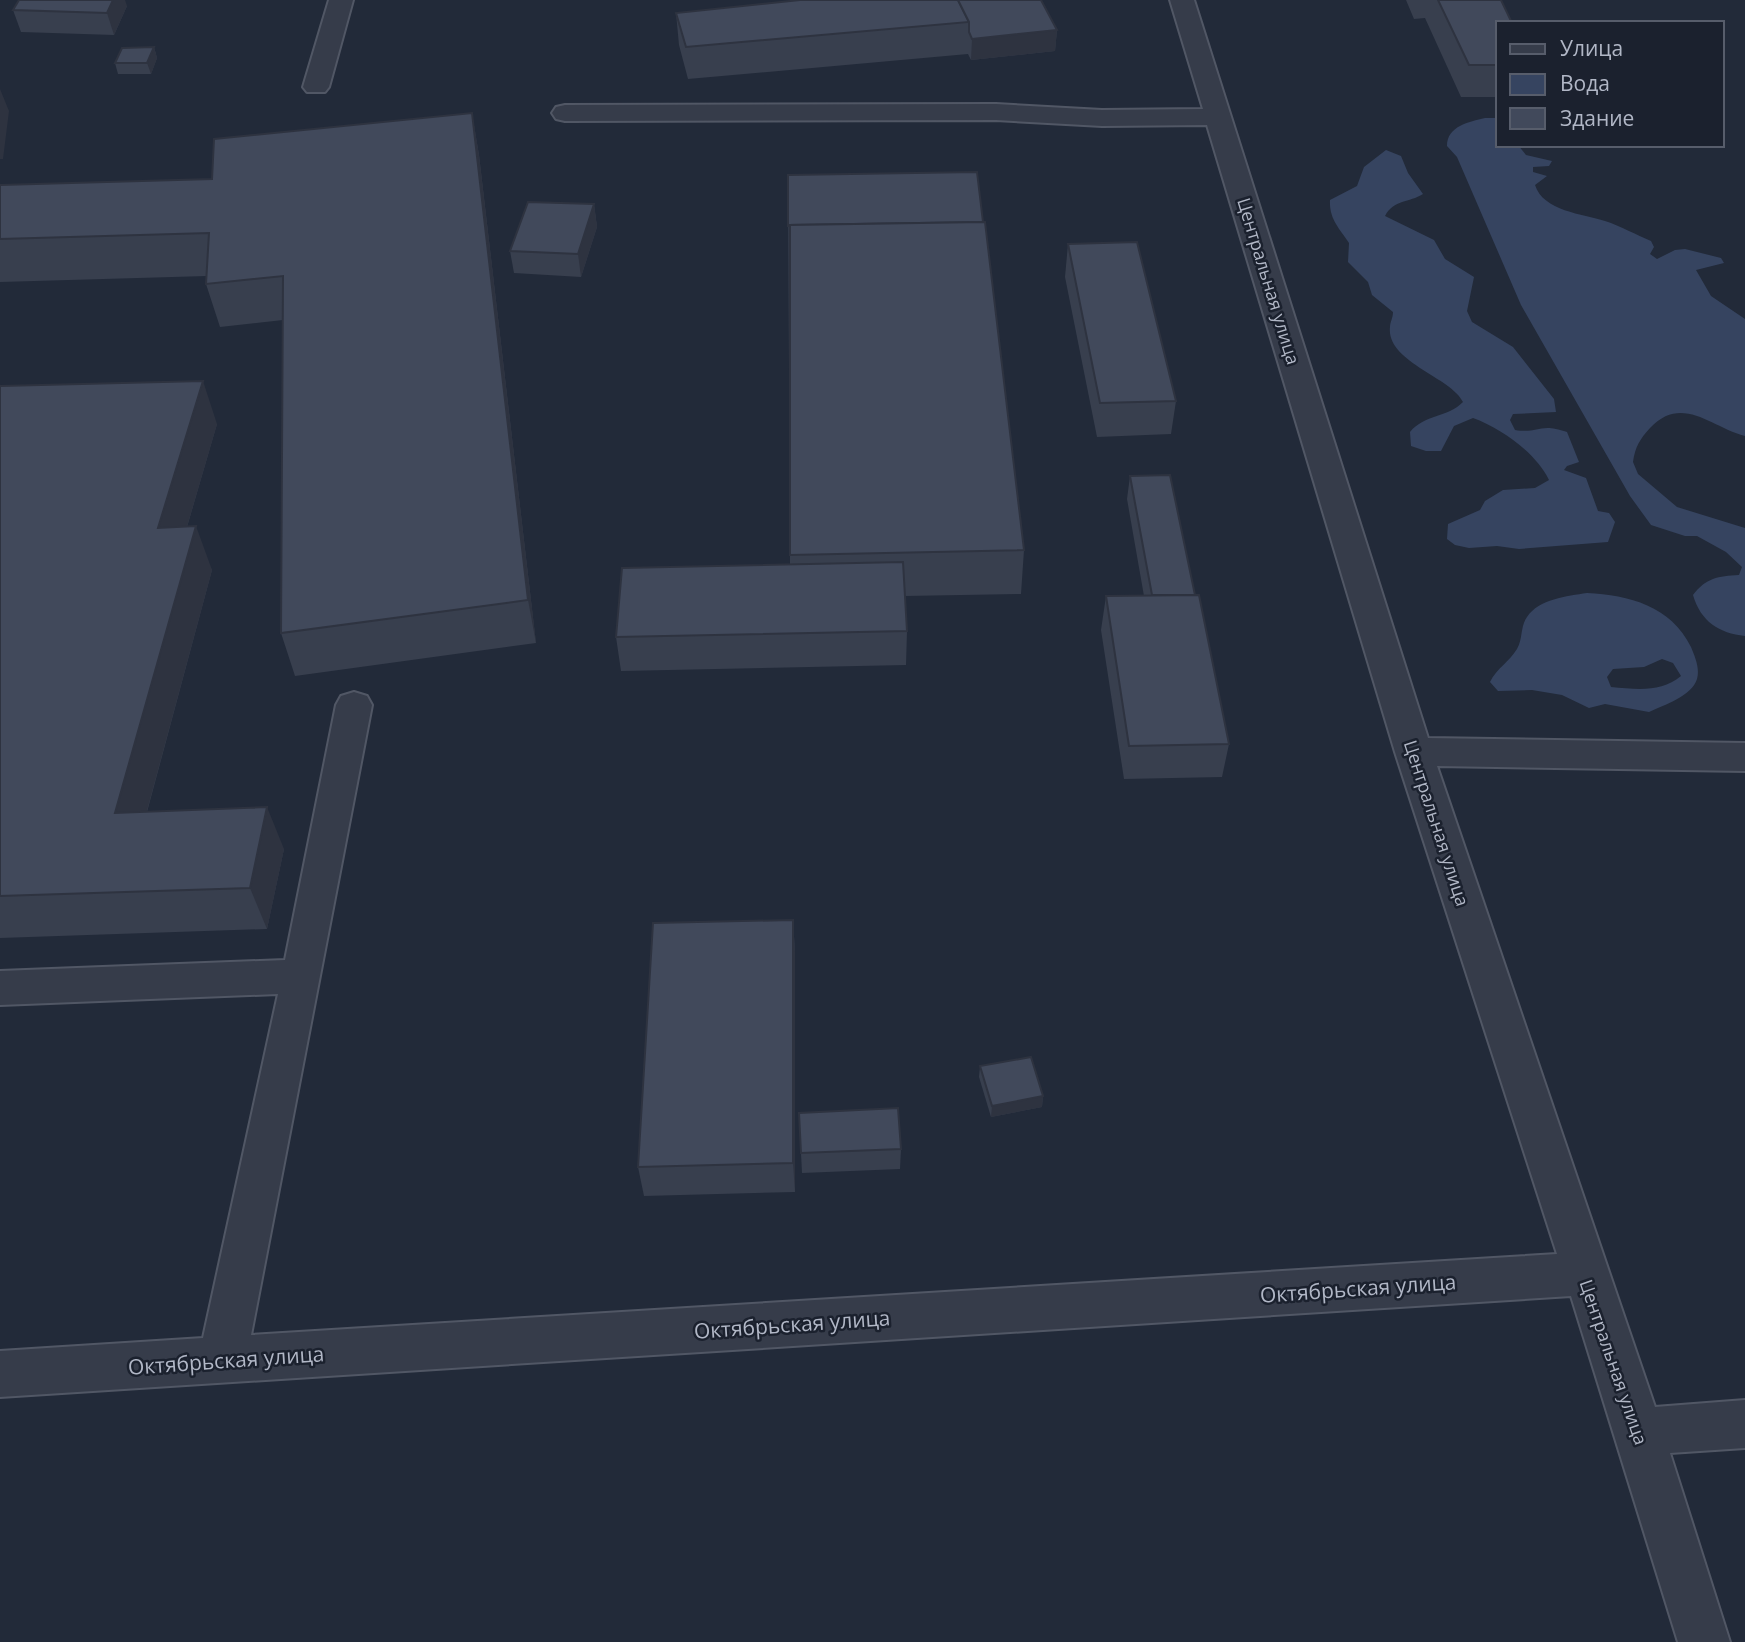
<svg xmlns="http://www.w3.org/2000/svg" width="1745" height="1642" font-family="'Open Sans',sans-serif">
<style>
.water{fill:#364460;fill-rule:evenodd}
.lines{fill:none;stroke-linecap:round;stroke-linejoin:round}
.minor-casing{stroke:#515765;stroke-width:4}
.minor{fill:#363c4a;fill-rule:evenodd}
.wall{fill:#383f4e}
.shaded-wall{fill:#2e3340}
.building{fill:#41495b;stroke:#2e3340;stroke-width:2}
.labels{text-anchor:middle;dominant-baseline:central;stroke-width:5;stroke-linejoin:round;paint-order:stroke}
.street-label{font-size:18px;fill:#b1b7c6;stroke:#1b212e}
.near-street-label{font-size:21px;fill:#b1b7c6;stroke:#1b212e}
</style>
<rect width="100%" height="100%" fill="#222a39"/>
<g class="water">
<path d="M1485,118h13v27h20l8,10 26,6 -3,5 -16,1v5l14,4 -12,9c8,26 48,29 70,36 16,5 31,14 46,20l3,6 -4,7 7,5 18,-9 10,-1 36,9 3,5 -28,7 15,26 34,23v117c-34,-9 -63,-42 -95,-8 -10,11 -15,19 -17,34l5,12 39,33 68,21v108c-26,-3 -44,-14 -52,-41 13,-17 25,-19 46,-20l3,-8 -16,-15 -29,-16h-12l-34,-11 -21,-29 -109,-191 -64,-148 -10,-11c0,-20 22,-24 38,-28z"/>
<path d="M1386,150l15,6 7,17 15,21c-14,9 -29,5 -38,22l49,24 11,19 29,18 -7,34 5,11 41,25 41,52 2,13 -43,2 -3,6 5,10c24,4 24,-8 52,2l12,30 -12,4 -3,4 22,8 12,33 11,2 6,9 -7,20 -89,7 -22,-3 -28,2 -14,-3 -8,-6 1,-15 32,-14 5,-9 18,-11 32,-2 14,-8c-13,-27 -48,-52 -76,-62l-19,8 -13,25h-15l-15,-5 -1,-14c15,-18 37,-14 53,-30 -12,-25 -77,-40 -73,-75 0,-5 3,-9 3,-15l-21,-17 -4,-13 -20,-20 1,-19c-10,-15 -20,-24 -19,-43l27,-14 7,-19z"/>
<path d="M1587,593c42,2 84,13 104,54 4,10 9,21 6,32 -5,17 -33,26 -48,33l-44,-8 -16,4 -27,-13 -30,-5 -34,1 -8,-9c7,-14 19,-20 27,-33 6,-10 3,-22 10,-32 12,-18 40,-21 60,-24zM1662,659l11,4 8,13c-20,17 -45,13 -70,11l-4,-10 6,-8 31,-2z"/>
</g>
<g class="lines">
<defs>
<g id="minor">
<polygon points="329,0 353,0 329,87 325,92 307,92 303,87"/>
<polygon points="1170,0 1194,0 1428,738 1745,743 1745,771 1437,766 1655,1407 1745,1400 1745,1448 1670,1453 1730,1642 1678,1642 1571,1296 0,1397 0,1351 203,1338 278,994 0,1005 0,971 285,960 336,705 341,696 354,692 367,696 372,705 251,1335 1557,1254 1395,752 1207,125 1102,126 996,120 565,121 556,119 552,113 556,107 565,105 996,104 1102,110 1203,109"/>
</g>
</defs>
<use href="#minor" class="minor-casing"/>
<use href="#minor" class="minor"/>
</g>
<g class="wall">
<polygon points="800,0 1057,30 1055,51 971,60 968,54 688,79 679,45 676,13"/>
<polygon points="1406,0 1501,0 1498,23 1498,97 1461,97 1425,18 1414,19"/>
<polygon points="127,6 114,35 21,32 13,10"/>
<polygon points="154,47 157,58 151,74 118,74 115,63"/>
<polygon points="472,113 479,155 536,643 295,676 281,633 283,320 220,327 206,284 207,276 0,282 0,185 212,179"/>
<polygon points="788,175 1024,550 1021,594 905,596 907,631 906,665 621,671 616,637 790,564"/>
<polygon points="594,204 597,227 581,277 514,273 510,251"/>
<polygon points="1068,244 1176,401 1171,434 1097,437 1065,277"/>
<polygon points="0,386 217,424 187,527 212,570 147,812 284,849 267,929 0,938"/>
<polygon points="1130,476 1195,595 1229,744 1222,777 1124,779 1101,630 1106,596 1144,596 1127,499"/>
<polygon points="793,920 795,952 795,1192 644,1196 638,1167"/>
<polygon points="980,1066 1043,1096 1042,1107 991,1117 979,1077"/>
<polygon points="799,1113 901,1149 900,1169 802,1173"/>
</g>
<g class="shaded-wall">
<polygon points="113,0 125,0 127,6 114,35 107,13"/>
<polygon points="1057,30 1055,51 971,60 972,39"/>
<polygon points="154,47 157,58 151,74 147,63"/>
<polygon points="0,89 9,111 3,159 0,159"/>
<polygon points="472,113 479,155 536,643 528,600"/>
<polygon points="594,204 597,227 581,277 578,254"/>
<polygon points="203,381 217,424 174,571 158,528"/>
<polygon points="196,526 212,570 135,855 115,813"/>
<polygon points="267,807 284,849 267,929 250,888"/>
<polygon points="793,920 795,952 795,1192 793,1163"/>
<polygon points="1043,1096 1042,1107 991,1117 992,1106"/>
</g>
<g class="building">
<polygon points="19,0 113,0 107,13 13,10"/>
<polygon points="800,0 958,0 969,22 686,47 676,13"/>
<polygon points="958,0 1041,0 1057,30 972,39 969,32 969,22"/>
<polygon points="1438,0 1501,0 1512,23 1498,23 1498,65 1469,65"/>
<polygon points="154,47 147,63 115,63 122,48"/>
<polygon points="472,113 528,600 281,633 283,276 206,284 209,233 0,239 0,185 212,179 214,139"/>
<polygon points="977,172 983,222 790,225 790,226 788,226 788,175"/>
<polygon points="528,202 594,204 578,254 510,251"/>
<polygon points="985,222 1024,550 790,555 790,225"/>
<polygon points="1137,242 1176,401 1100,403 1068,244"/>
<polygon points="203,381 158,528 196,526 115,813 267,807 250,888 0,896 0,386"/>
<polygon points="1170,475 1195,595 1152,595 1130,476"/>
<polygon points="903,562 907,631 616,637 622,568"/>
<polygon points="1199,595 1229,744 1129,746 1106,596"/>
<polygon points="793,920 793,1163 638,1167 653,923"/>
<polygon points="1031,1057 1043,1096 992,1106 980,1066"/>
<polygon points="898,1108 901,1149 801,1153 799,1113"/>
</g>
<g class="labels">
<g class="street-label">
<text transform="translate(1269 281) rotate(73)">Центральная улица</text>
<text transform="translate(1437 823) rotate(72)">Центральная улица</text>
<text transform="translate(1614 1362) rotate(71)">Центральная улица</text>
</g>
<g class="near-street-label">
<text transform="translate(1358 1288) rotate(-4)">Октябрьская улица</text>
<text transform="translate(792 1324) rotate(-4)">Октябрьская улица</text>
<text transform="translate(226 1360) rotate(-4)">Октябрьская улица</text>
</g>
</g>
<rect x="1496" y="21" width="228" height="126" fill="#1b212e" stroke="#575d6b" stroke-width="2"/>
<rect x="1510" y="44" width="35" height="10" fill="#363c4a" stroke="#575d6b" stroke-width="2"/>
<text x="1560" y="56" font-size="21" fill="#b1b7c6">Улица</text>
<rect x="1510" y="74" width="35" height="21" fill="#364460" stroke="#575d6b" stroke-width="2"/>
<text x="1560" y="91" font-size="21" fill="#b1b7c6">Вода</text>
<rect x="1510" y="108" width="35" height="21" fill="#41495b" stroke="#575d6b" stroke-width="2"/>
<text x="1560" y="126" font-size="21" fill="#b1b7c6">Здание</text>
</svg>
